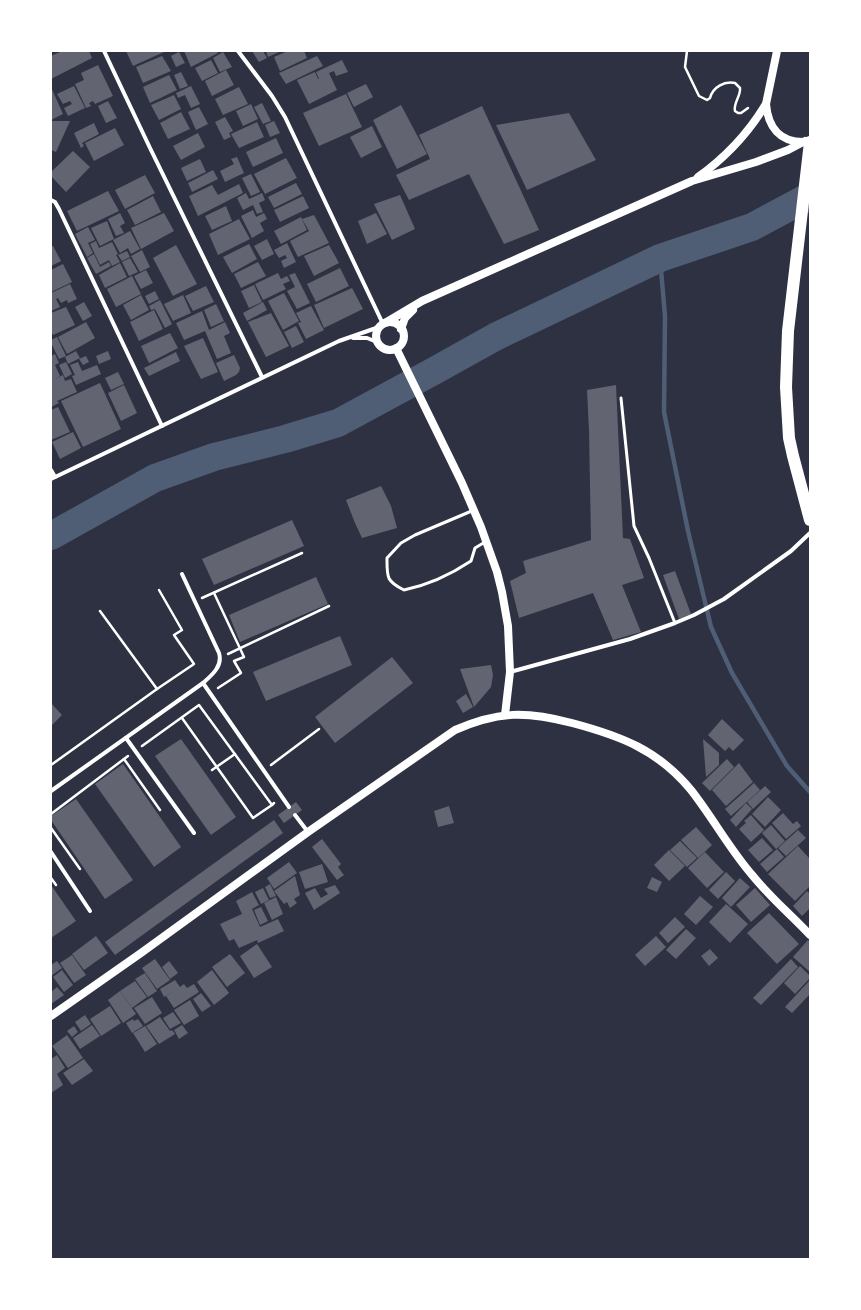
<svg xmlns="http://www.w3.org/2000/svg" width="861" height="1310" font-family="Lato,sans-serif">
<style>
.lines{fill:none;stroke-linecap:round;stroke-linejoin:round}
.stream{stroke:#4f5d75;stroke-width:4.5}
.river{stroke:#4f5d75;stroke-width:28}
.building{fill:#626471}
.path{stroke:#fff;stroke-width:2.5}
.service{stroke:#fff;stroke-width:3}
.minor{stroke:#fff;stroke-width:4}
.secondary{stroke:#fff;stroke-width:8}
.motorway{stroke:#fff;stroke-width:12}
</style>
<rect width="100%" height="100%" fill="#2d3142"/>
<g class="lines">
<polyline class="stream" points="660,258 665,316 664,412 688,531 711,627 732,673 787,766 810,792"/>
<polyline class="river" points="51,536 155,478 214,457 285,439 338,423 434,371 495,337 660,258 752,227 810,196"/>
</g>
<g class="building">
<polygon points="62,51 89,51 92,58 51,79 51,56"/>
<polygon points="126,51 166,51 133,66"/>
<polygon points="184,51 217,51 218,53 191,67"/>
<polygon points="252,51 263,51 267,58 259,62"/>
<polygon points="266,51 281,51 268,57"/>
<polygon points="288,51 304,51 307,58 280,71 274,57"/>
<polygon points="179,52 185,63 176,67 171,56"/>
<polygon points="223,52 232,67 220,72 213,58"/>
<polygon points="162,56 171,71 143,83 136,67"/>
<polygon points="317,56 323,66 286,84 279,73"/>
<polygon points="211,60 218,73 202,81 195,68"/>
<polygon points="342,60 348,72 336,76 334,71 329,73 337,90 309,104 297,80 315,72 318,79 319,79 316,72"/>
<polygon points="98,65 113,96 95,104 93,101 89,103 91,106 86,108 75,84 84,80 81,73"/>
<polygon points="226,70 234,85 212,96 205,81"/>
<polygon points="181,72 188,86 180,89 174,75"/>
<polygon points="169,75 177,90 150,103 143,87"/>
<polygon points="366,84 373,97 354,107 347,93"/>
<polygon points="74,86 85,108 68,116 64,108 72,104 70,101 63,104 57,94"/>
<polygon points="191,86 200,104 191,108 185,95 178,98 176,93"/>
<polygon points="51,87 63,114 51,120"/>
<polygon points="239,87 248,104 223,115 215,99"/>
<polygon points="346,94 362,127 319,146 303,113"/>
<polygon points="174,95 181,109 159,120 151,105"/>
<polygon points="108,101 117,118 106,123 98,106"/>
<polygon points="262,103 271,121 263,124 254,107"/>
<polygon points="251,104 258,119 243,126 236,111"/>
<polygon points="401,105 427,154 397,169 373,120"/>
<polygon points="482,106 539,230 504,244 469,174 409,200 396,175 430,159 419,135"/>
<polygon points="199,107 208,124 196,130 188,112"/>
<polygon points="181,112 190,129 168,139 160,123"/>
<polygon points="569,113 596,160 527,190 496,125"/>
<polygon points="225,117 233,131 229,133 231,137 224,140 215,122"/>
<polygon points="51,121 70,121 56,152 51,150"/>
<polygon points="274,121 280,133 270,137 265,125"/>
<polygon points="257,122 264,137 239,148 231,134"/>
<polygon points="94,123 99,134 82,143 84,146 81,148 74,133"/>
<polygon points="372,126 382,147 361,158 350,137"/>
<polygon points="115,128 124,145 94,161 85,143"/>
<polygon points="198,133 205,147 181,160 173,146"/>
<polygon points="276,138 283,153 253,167 246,152"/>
<polygon points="73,151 90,167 66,192 51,176 51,172"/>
<polygon points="237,157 244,173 225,182 220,171 234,164 231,159"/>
<polygon points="286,158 297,178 265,194 254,174"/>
<polygon points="200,159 206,172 187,181 181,168"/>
<polygon points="213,170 218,179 192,192 188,183"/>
<polygon points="251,174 260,192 251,196 242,178"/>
<polygon points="145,175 155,193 125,209 115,190"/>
<polygon points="296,183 302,194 274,208 268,197"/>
<polygon points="239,184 243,193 198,216 189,196 212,185 218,195"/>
<polygon points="108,191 119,211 77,231 67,211"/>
<polygon points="246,193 249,199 262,193 265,200 259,203 263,212 257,214 253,205 243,210 237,198"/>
<polygon points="400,195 415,229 392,240 374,204"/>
<polygon points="153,196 161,212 135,225 127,210"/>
<polygon points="303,196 309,208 280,222 274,210"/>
<polygon points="226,206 232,221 212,230 205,216"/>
<polygon points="253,210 256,217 264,213 267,219 260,223 264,231 252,238 241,216"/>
<polygon points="120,213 125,223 120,226 124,233 116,236 108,219"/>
<polygon points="164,213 174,231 141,249 131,228"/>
<polygon points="376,213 387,234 367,244 358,221"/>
<polygon points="314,215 329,243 298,257 290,241 309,231 302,219"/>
<polygon points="301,217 307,230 281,244 274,231"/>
<polygon points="239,219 250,239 218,255 209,234"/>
<polygon points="107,221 114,239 100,246 91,228"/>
<polygon points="88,227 95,240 88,243 93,253 87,257 75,234"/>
<polygon points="130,231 140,249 131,254 128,248 120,253 113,240"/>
<polygon points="267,239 274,254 262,260 254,246"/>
<polygon points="96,241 99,248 112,242 118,254 116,255 120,262 112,266 109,260 100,265 90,244"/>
<polygon points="287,243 296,262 284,268 281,261 287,258 285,255 279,258 274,250"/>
<polygon points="249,244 257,259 232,273 223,257"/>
<polygon points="176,245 197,284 173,296 153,258"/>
<polygon points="329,245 339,263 314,276 304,256"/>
<polygon points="53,246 61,261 51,266 51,247"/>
<polygon points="142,250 150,267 140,272 131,256"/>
<polygon points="127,251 130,257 122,261 118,255"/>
<polygon points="94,254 100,267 109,262 111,266 96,274 87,258"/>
<polygon points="130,258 138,272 129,276 122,262"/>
<polygon points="258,262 266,276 241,288 234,274"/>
<polygon points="120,263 127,277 105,288 99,275"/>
<polygon points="63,264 72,282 51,292 51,270"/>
<polygon points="340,268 349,286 316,302 307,284"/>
<polygon points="146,270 153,283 141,289 134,276"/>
<polygon points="278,273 281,279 287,276 290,281 283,284 286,289 263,300 255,284"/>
<polygon points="295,273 310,303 297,309 287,291 295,287 289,275"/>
<polygon points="132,276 141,294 116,307 107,289"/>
<polygon points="70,284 77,299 68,303 67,300 61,303 58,298 56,299 60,307 51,311 51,293"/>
<polygon points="254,285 262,302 249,308 241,291"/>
<polygon points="206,286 214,302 193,311 185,296"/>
<polygon points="352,288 363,309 324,328 314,305"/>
<polygon points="155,291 159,299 149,304 145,296"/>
<polygon points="284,293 299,321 283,330 268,301"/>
<polygon points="141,295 149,310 131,320 123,305"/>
<polygon points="183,295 191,313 173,321 164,304"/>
<polygon points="160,300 172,324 165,328 155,309 151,310 149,306"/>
<polygon points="84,302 92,316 83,321 75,307"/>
<polygon points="263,302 267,310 247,321 243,313"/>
<polygon points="216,304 224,321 211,327 204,310"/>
<polygon points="311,306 324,330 306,339 298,323 301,322 296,313"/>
<polygon points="66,307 75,325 53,335 51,331 51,313"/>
<polygon points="154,310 163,329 139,341 130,322"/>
<polygon points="202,311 209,330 225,322 230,333 224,336 231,353 217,359 205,331 184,340 176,323"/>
<polygon points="271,313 289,346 266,357 248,322"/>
<polygon points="86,322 95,338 67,354 58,337"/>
<polygon points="296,326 304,342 292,348 284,332"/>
<polygon points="170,333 178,348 149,363 141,346"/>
<polygon points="57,337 66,356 59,359 51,343 51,340"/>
<polygon points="203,338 218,372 201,379 184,346"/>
<polygon points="76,351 80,358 68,364 65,357"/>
<polygon points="108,351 111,359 99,364 96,356"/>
<polygon points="176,352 180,361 149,376 144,368"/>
<polygon points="55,354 59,363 55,365 60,376 53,380 63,375 65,381 71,379 77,392 57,401 59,403 51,407 51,356"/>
<polygon points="234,355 240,368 239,372 236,375 224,381 216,363"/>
<polygon points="86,356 89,362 83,365 79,359"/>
<polygon points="66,362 72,374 65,378 59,365"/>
<polygon points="78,362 82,371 97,365 101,374 76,385 72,376 75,375 70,365"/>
<polygon points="118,372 124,384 111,390 105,378"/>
<polygon points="100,383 121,429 83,447 61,401"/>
<polygon points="124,385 137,413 121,421 108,393"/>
<polygon points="616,385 623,538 630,539 644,578 622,585 641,632 613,640 593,593 519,618 510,581 526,573 523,561 591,540 589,431 587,390"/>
<polygon points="58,407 70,432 51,440 51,410"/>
<polygon points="73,432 81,448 60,459 52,442"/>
<polygon points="381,486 391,506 397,528 362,538 355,523 346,500"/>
<polygon points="292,520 304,546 214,585 202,559"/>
<polygon points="675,571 691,614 679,619 663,575"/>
<polygon points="316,577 328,604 240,642 229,615"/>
<polygon points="340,636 352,665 266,701 253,672"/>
<polygon points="392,657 413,683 335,743 315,717"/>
<polygon points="491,665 493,675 491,687 474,707 460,669"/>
<polygon points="466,694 473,707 463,713 456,701"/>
<polygon points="51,703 62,715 51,726"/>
<polygon points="722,719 744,740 733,751 729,747 725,751 708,735"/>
<polygon points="181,739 236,817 211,835 155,756"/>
<polygon points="703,739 719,753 719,765 706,777"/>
<polygon points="727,759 734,767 710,791 702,783"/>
<polygon points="739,763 753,782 726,806 712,790"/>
<polygon points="123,764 181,847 154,867 95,784"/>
<polygon points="754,783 760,790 731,816 725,809"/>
<polygon points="765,786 771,792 753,809 747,802"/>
<polygon points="768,797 781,810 765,827 752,814"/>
<polygon points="76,799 133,880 105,899 51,820 51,816"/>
<polygon points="296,802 302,810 284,823 278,815"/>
<polygon points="746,803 752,809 736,827 730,820"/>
<polygon points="449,806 454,823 438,827 434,811"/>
<polygon points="783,813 793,824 797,821 801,826 786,839 772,823"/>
<polygon points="751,815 764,830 751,842 739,829 746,823 744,821"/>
<polygon points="274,820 283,833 115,955 105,942"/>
<polygon points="771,825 785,841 776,849 762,833"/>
<polygon points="696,827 712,845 698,858 681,840"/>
<polygon points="798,830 806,838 786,856 778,848"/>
<polygon points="762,838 773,850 759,862 748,850"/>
<polygon points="322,839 341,864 338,867 344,875 337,880 312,847"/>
<polygon points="680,841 697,858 687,867 670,850"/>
<polygon points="798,846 810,859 810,886 795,901 768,874"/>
<polygon points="777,849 784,857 767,872 760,864"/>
<polygon points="669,850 685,866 669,881 654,865"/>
<polygon points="705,852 724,872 707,888 688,868"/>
<polygon points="289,862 297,873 274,889 267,878"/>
<polygon points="322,864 328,882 305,889 299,872"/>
<polygon points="726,872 735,881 718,899 709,890"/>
<polygon points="295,876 300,895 294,899 297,903 290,908 287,902 284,904 274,891"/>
<polygon points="652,877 662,882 657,892 647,888"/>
<polygon points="740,878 750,887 731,907 722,898"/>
<polygon points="270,884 276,896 270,898 265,887"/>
<polygon points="51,885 76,921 51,938"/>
<polygon points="335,885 340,893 314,910 305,893 315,888 321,898 328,894 324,889"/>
<polygon points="263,888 269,900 261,904 255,892"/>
<polygon points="755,888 770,905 751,922 736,905"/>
<polygon points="807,891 810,894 810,908 802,916 793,906"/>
<polygon points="252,892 259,905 252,909 260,927 278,919 284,931 258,943 257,940 239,948 234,939 229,941 220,924 242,914 236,901"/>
<polygon points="700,896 713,907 696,925 684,914"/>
<polygon points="276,897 283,914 272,920 264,903"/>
<polygon points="726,904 748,924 730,943 709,922"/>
<polygon points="261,907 268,921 260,925 254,910"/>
<polygon points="769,913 799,944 777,964 747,933"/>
<polygon points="675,917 685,927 668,943 659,933"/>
<polygon points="686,929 696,938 676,959 666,950"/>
<polygon points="96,936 108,953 84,970 72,954"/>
<polygon points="656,936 666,947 645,966 635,955"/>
<polygon points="808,940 810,942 810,972 793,957"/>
<polygon points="257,944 272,967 254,978 240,956"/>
<polygon points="710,949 718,958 709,966 701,956"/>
<polygon points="230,954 245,973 227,987 212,967"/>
<polygon points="72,955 86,975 74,983 60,963"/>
<polygon points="155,959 170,980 157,989 142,968"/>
<polygon points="791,959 798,967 761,1005 753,998"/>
<polygon points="57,961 62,968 51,976 51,965"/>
<polygon points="169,961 178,973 170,979 162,967"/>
<polygon points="800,966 810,976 810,978 795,994 784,983"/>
<polygon points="62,970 73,985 64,992 53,977"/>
<polygon points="212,970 229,993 214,1005 197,982"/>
<polygon points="145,973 157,991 148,997 135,979"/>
<polygon points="175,980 180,987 184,984 187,988 194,984 199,992 174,1008 166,996 174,991 164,997 160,989"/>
<polygon points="810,980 810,994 792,1013 785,1007"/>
<polygon points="135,981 147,997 132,1008 120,991"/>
<polygon points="57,987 64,995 51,1004 51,992"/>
<polygon points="120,991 136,1014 123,1023 108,1000"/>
<polygon points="201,993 211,1006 202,1012 193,999"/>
<polygon points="152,997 162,1013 145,1024 134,1008"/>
<polygon points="190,1000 199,1016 184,1025 174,1010"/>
<polygon points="110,1006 121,1023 101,1036 90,1019"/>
<polygon points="173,1012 181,1023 170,1029 163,1018"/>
<polygon points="85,1015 91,1024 81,1031 75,1022"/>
<polygon points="160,1017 170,1031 172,1030 175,1034 159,1044 146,1026"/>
<polygon points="133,1019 134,1021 138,1019 143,1026 132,1033 126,1023"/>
<polygon points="92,1025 100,1036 80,1049 73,1038"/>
<polygon points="182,1025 188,1033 179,1039 174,1030"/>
<polygon points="74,1026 78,1032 72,1037 67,1031"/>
<polygon points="145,1026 157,1044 145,1052 133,1033"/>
<polygon points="67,1035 83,1058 68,1068 52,1046"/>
<polygon points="57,1055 65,1068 57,1074 63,1085 51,1093 51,1059"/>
<polygon points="84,1059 93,1071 72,1085 63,1073"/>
</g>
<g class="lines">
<g class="path">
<path d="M687,51l-2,16 14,29 8,4 3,-2c3,-11 14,-17 25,-15l5,5c1,8 -7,15 -5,23l3,2h3l7,-5"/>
<polyline points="214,593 244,657 234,661 241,673 218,688"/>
<polyline points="202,598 302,553"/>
<polyline points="228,654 329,606"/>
<polyline points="157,689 194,664 174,635 182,630 159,590"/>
<polyline points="182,718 253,818 272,805"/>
<polyline points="142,746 199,705 272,805 274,803"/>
<polyline points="124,759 160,810"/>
<polyline points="51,765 157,689 100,611"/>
<polyline points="271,765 319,729"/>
<polyline points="212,770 235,754"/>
<polyline points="51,814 128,756"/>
<polyline points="51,828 80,869"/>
<polyline points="51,878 56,885"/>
</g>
<g class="service">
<polyline points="621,398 634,526 649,558 675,623"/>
<path d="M474,510l-59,25 -14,8 -14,15c0,19 -1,23 17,32 24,-5 46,-15 67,-29l4,-13 10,-6"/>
</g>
<g class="minor">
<polyline points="104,51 150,148 262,377"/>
<polyline points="238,51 272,96 285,117 383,324"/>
<polyline points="51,200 55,202 59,209 162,426"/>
<polyline points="353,338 367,338 377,342"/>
<polyline points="51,470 55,477"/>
<polyline points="51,479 339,341 379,327"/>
<polyline points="510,672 630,639 675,623 694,615 724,599 791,551 810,533"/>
<polyline points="203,683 289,807"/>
<polyline points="126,738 194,833"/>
<path d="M51,791l152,-108c9,-8 20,-17 16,-30l-37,-79"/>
<polyline points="295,815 308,832"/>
<polyline points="51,852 90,911"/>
</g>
<g class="secondary">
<path d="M766,104c2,23 14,38 37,38"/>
<path d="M698,177c28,-20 48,-41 66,-70l2,-3 11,-53"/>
<circle cx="390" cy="336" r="14"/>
<polyline points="385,323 422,301 692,181 756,162 788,150 805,141"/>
<polyline points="401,329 405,318 413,310"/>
<polyline points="396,348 462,483 481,527 497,572 502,592 508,626 510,672 505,715"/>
<path d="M51,1016l90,-63 167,-121 147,-102c44,-19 71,-19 117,-7 49,13 86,27 119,67 22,28 39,60 62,86 17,21 38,39 57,59"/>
</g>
<polyline class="motorway" points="810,142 788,331 786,387 789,438 793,456 810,520"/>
</g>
<rect width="861" height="1310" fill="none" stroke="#ffffff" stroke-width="104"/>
</svg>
